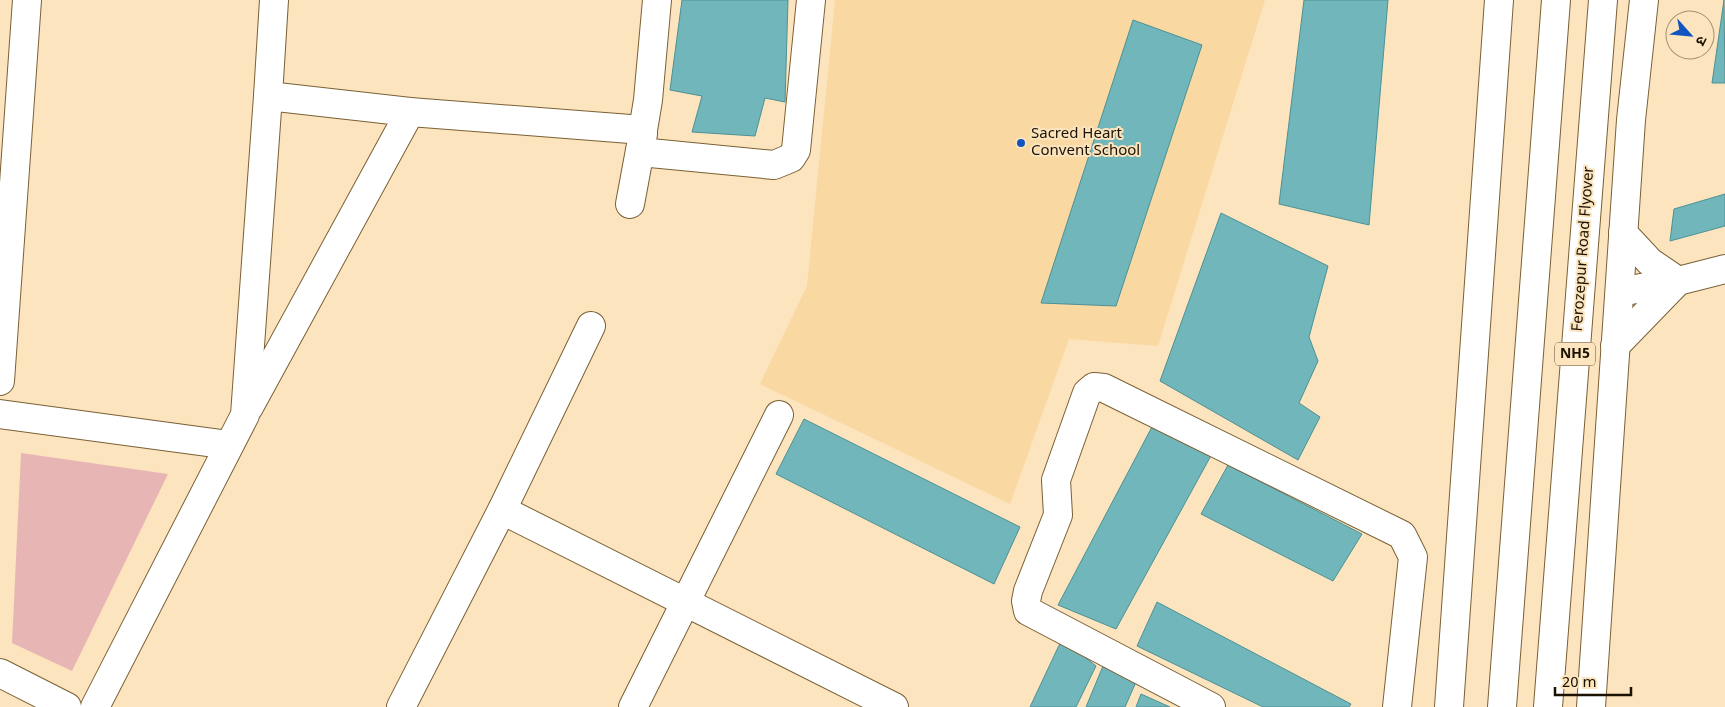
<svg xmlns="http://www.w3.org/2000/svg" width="1725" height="707" font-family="Georgia,'Noto Sans Devanagari',serif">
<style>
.built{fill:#f9d8a1}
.green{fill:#e7b6b4}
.building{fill:#71b6ba;stroke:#4c9195}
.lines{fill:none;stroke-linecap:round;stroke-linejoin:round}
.minor-casing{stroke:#7a6034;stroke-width:30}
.major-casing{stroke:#7a6034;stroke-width:30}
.highway-casing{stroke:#7a6034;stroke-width:30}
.minor{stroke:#fff;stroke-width:28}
.major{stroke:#fff;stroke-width:28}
.highway{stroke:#fff;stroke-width:28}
.poi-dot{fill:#1254bf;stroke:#fbe4be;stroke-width:2}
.labels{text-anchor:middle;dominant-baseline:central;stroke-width:4;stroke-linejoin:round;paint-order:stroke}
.shield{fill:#fbe4be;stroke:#5f513a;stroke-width:1}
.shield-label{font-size:14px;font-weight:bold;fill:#1c1202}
.poi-label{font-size:15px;fill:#1c1202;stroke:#fbe4be;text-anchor:start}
.street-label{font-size:15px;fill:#1c1202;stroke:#fbe4be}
</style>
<rect width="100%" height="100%" fill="#fbe4be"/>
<polygon class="built" points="835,0 1265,0 1158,346 1069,339 1010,504 760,384 807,286"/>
<polygon class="green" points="21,453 168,474 72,671 12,643"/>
<g class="building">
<polygon points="682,0 788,0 785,102 765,98 755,136 692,132 702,96 670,90"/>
<polygon points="1304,0 1388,0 1369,225 1279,204"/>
<polygon points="1724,0 1725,83 1712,83"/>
<polygon points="1133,20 1202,45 1116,306 1041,303"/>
<polygon points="1725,194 1725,226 1670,241 1674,209"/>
<polygon points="1221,213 1328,266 1309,337 1318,361 1299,403 1320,417 1298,460 1160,381"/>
<polygon points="804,419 1020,527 994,584 776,474"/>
<polygon points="1154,423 1213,452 1116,629 1058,605"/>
<polygon points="1228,465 1362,534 1333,581 1201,514"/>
<polygon points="1157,602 1351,704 1349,707 1263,707 1137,646"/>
<polygon points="1062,639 1096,666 1076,707 1030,707"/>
<polygon points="1103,666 1136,682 1125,707 1086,707"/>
<polygon points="1141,694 1170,707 1136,707"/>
</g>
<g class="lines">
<defs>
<g id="minor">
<polyline points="268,96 274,0"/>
<polyline points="640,152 774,165 791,158 796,150 811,0"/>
<polyline points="630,204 643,134"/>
<polyline points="1620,292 1678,281 1725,269"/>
<polyline points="1615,346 1678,281 1650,262 1623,233"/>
<polyline points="0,381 27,0"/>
<polyline points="249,407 410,112"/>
<polyline points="0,414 229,445"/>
<polyline points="502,510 591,326"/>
<polyline points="0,673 67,707"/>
<polyline points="95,707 245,415 268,96 410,112 643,130 648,100 657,0"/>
<polyline points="401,707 502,510 894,707"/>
<polyline points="633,707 779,415"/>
<polyline points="1211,707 1028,611 1026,601 1028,591 1058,515 1056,480 1087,393 1094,387 1104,388 1402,535 1413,557 1397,707"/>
</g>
<g id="major">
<polyline points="1449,707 1499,0"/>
<polyline points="1591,707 1631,120 1644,0"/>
</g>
<g id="highway">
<polyline points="1502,707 1556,0"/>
<polyline points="1548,707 1603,0"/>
</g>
</defs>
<use href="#minor" class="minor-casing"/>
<use href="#major" class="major-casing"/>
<use href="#highway" class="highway-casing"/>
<use href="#minor" class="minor"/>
<use href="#major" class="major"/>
<use href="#highway" class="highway"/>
</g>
<circle class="poi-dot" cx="1021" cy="143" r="5"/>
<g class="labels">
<rect class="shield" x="1555" y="342.5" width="40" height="23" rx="4"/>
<g class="shield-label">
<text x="1575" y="354">NH5</text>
</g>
<g class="poi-label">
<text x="1031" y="134">Sacred Heart<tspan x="1031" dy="17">Convent School</tspan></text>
</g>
<g class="street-label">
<text transform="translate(1584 249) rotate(-86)">Ferozepur Road Flyover</text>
</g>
</g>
<g transform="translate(1690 35) rotate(117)"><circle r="24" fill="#fbe4be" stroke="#a29073"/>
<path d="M0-4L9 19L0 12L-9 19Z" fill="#1254bf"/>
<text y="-8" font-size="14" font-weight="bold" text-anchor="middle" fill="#1c1202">उ</text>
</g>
<path d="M1555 687v8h76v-8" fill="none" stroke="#1c1202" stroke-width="2.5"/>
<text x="1562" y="687" font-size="15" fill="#1c1202" stroke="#fbe4be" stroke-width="4" paint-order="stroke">20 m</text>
</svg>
